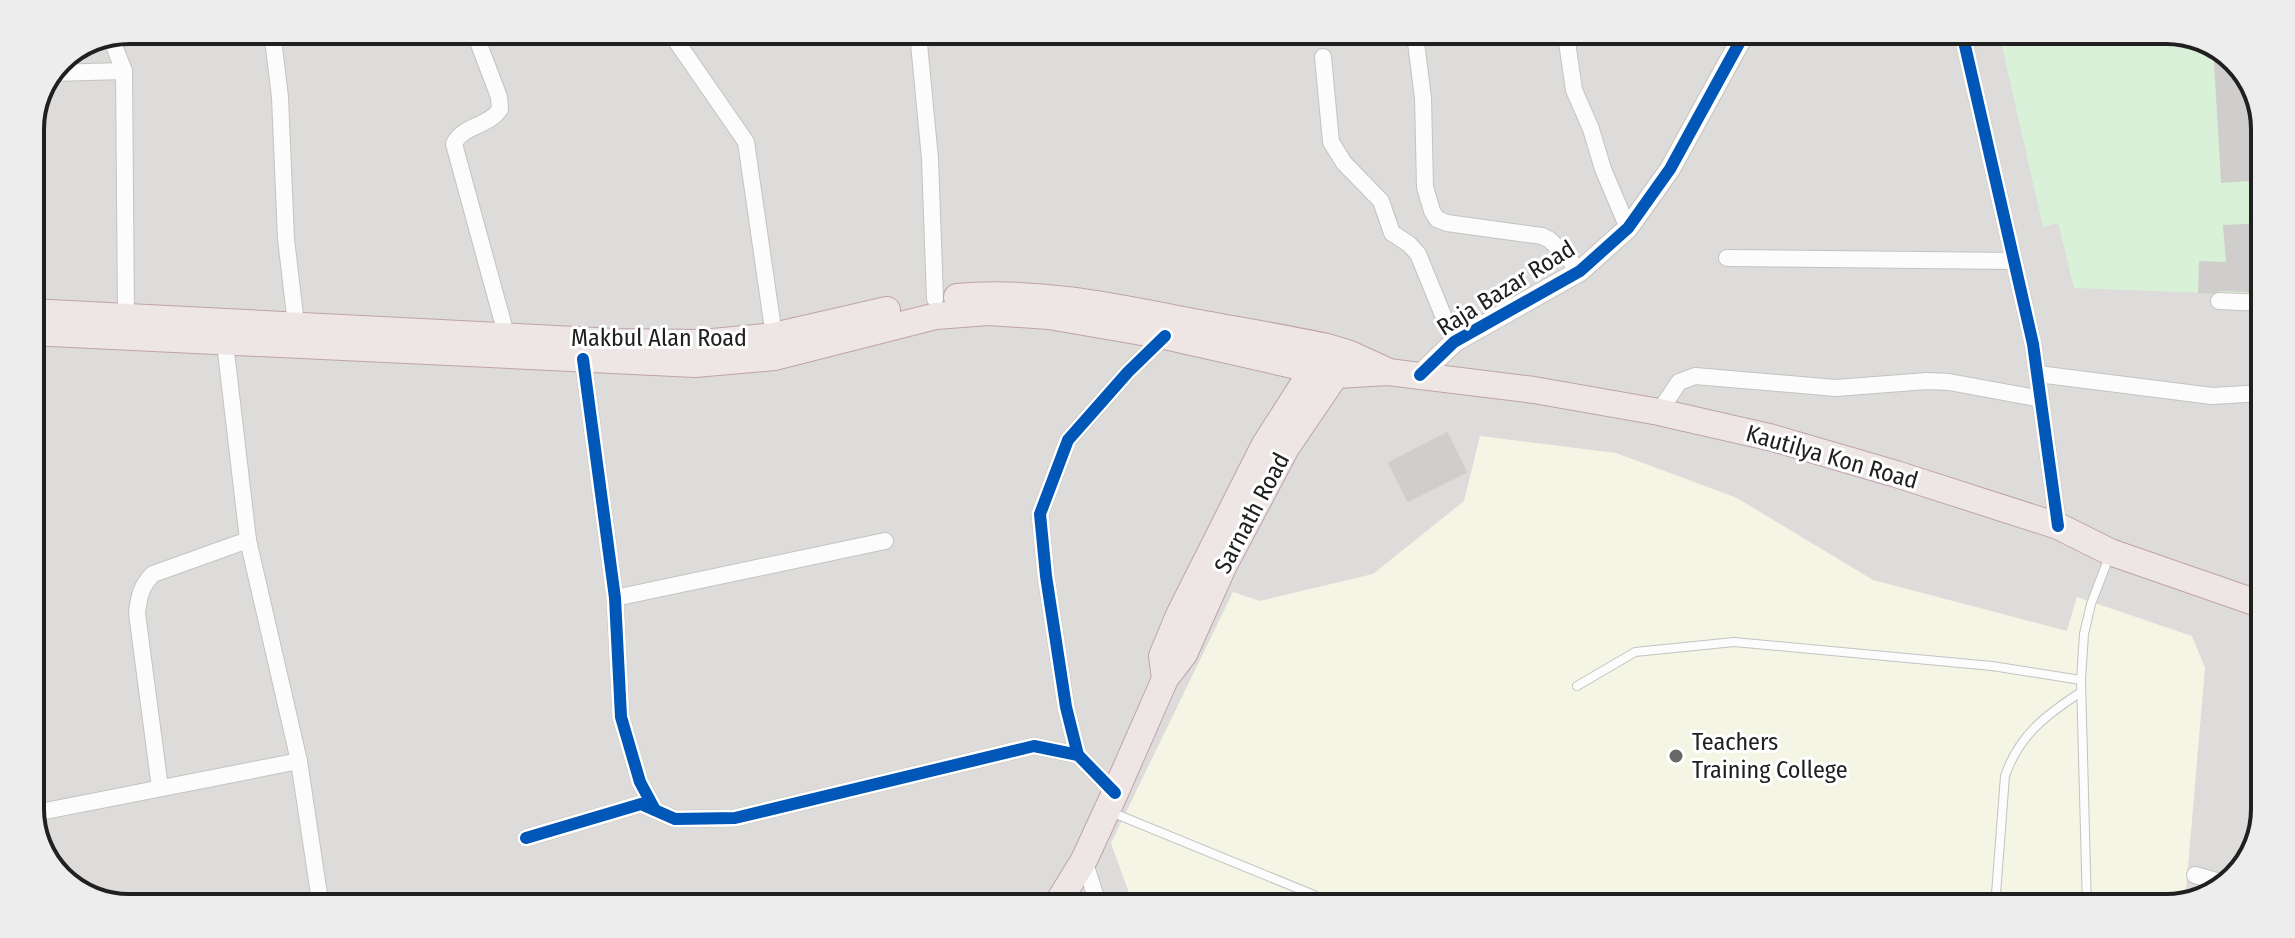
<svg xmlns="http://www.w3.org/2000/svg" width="2295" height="938" font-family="'Fira Sans Condensed',sans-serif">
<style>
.residential{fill:#dddcda}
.education{fill:#f5f5e6}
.park{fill:#d9f1d9}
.building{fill:#d0cecc;stroke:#d0ceca;stroke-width:2}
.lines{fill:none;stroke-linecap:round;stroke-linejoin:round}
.service-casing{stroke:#c3c3c1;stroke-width:10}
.minor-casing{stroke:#c3c3c1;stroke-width:18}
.tertiary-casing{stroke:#c3c3c1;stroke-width:22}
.trunk-casing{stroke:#c0a2ab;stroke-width:28}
.service{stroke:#fcfcfc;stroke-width:8}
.minor{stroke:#fcfcfc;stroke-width:16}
.tertiary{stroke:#fcfcfc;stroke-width:20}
.trunk{stroke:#ede6e4;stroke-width:26}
.cycleway-casing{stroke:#fff;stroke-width:17}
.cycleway{stroke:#0057b8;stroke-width:12}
.poi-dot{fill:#686766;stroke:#fff;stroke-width:3}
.labels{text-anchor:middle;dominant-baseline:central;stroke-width:6;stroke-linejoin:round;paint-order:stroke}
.street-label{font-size:24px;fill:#202020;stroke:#fff}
.poi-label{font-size:24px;fill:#202020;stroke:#fff;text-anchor:start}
.rim{fill:none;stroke:#202020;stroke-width:4}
</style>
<rect width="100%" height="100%" fill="#edece9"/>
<polygon class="residential" points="129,30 2203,37 2265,122 2258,846 2221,891 2166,908 92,901 50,869 30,816 30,123 59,59"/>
<polygon class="education" points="1480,436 1616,453 1737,498 1873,580 2067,631 2077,597 2192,636 2205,668 2185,902 2166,908 1133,904 1111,843 1233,592 1260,601 1373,574 1464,501"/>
<polygon class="park" points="2000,37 2203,37 2245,69 2265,122 2263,295 2074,288 2058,223 2043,227"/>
<g class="building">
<polygon points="2214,45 2245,69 2265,122 2264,179 2222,182"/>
<polygon points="2264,224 2263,292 2220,290 2212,293 2199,292 2200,262 2227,263 2224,226"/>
<polygon points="1447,433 1466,472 1408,501 1389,463"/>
</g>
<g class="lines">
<defs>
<g id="service">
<polyline points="1577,686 1635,652 1734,642 1992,666 2081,680"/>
<polyline points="1111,812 1314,895"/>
<path d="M1995,907l10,-131c14,-41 41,-61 76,-84"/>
<polyline points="2087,908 2081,680 2084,634 2091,604 2109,557"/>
</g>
<g id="minor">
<polyline points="272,31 280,97 286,239 296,324"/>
<path d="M474,31l25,66 1,12c-10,17 -39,17 -46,35l52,190"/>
<polyline points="670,32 746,142 774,336"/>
<polyline points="918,33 930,159 935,299"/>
<polyline points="1415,35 1423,98 1425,187 1432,211 1437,219 1447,223 1542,236 1550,240 1580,271"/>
<polyline points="1566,35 1574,90 1591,129 1603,169 1628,228"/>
<polyline points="1963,37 2033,344 2058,526"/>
<polyline points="111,38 124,71 126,315"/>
<polyline points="1323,57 1331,142 1344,163 1381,201 1392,233 1409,244 1418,254 1454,342"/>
<polyline points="53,73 124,71"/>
<polyline points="1727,258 2014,261"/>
<polyline points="2219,301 2263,303"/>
<polyline points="225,343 248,540 299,761"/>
<polyline points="583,359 615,598 621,717 640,782 655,810"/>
<polyline points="2038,374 2212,396 2262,393"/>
<polyline points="1659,412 1679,382 1695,376 1836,388 1927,381 1949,382 2041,399"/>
<polyline points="615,598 885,541"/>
<polyline points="1078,755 1066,707 1046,576 1040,514 1068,440 1128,372 1165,336"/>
<path d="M160,788l-23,-175c2,-17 4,-27 16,-39l95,-34"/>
<polyline points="30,814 299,761 320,901"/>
<polyline points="526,838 641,804 675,819 735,818 1034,746 1078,755 1115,793"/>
<polyline points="1084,860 1098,904"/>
<polyline points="2195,875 2227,884"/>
</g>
<polyline id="tertiary" points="1420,375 1454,342 1580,271 1628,228 1670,169 1743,36"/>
<g id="trunk">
<path d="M957,297c79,-7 155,9 231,24 47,9 93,16 139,26l23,7 35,16"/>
<polyline points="30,312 615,342 702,343 774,336 887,310"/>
<polyline points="30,332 695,364 775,357 936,316 988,312 1049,316 1165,336 1337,375 1388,372 1534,390 1659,412 1773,438 1896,474 2058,526 2110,552 2260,604"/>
<polyline points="1165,679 1162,656 1179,615 1264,446 1322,355"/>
<polyline points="1057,904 1084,860 1115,793 1165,679 1184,654 1223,567 1286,448 1345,361"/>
</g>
</defs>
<use href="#service" class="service-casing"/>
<use href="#minor" class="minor-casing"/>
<use href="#tertiary" class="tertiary-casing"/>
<use href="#trunk" class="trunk-casing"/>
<use href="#service" class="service"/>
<use href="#minor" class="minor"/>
<use href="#tertiary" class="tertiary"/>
<use href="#trunk" class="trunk"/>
<defs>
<g id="cycleway">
<polyline points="1963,37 2033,344 2058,526"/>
<polyline points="583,359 615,598 621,717 640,782 655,810"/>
<polyline points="1420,375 1454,342 1580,271 1628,228 1670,169 1743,36"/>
<polyline points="1078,755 1066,707 1046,576 1040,514 1068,440 1128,372 1165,336"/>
<polyline points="526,838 641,804 675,819 735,818 1034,746 1078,755 1115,793"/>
</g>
</defs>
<use href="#cycleway" class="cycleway-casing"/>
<use href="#cycleway" class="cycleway"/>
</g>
<circle class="poi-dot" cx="1676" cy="756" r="8"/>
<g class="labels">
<g class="street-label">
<text transform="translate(1506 288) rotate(-32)">Raja Bazar Road</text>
<text x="659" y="338">Makbul Alan Road</text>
<text transform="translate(1832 457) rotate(16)">Kautilya Kon Road</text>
<text transform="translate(1252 513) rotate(-62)">Sarnath Road</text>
</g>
<g class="poi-label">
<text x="1692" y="742">Teachers<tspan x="1692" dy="28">Training College</tspan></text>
</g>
</g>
<path d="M0 0H2295V938H0ZM129 44H2166A85 85 0 0 1 2251 129V809A85 85 0 0 1 2166 894H129A85 85 0 0 1 44 809V129A85 85 0 0 1 129 44Z" fill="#ededed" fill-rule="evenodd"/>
<path class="rim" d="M129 44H2166A85 85 0 0 1 2251 129V809A85 85 0 0 1 2166 894H129A85 85 0 0 1 44 809V129A85 85 0 0 1 129 44Z"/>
</svg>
